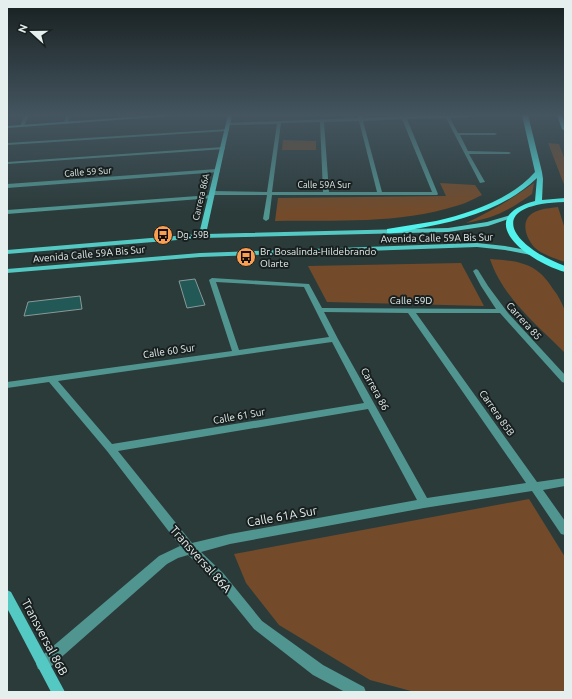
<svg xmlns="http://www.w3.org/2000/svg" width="572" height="699" font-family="Ubuntu,sans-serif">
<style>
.green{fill:#734b2a}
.building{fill:#225855;stroke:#889998}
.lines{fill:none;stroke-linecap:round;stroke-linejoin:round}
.street{fill:#519591;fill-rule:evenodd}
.secondary{fill:#54c9c4;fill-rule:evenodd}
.primary{fill:#51f2eb;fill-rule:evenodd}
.labels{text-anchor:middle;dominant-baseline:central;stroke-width:4;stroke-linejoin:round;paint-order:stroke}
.far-street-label{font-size:9px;fill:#e5efee;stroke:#192020}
.far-poi-label{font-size:9px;fill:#e5efee;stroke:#192020;text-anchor:start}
.street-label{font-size:10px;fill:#e5efee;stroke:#192020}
.poi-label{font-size:10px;fill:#e5efee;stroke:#192020;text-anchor:start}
.near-street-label{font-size:12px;fill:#e5efee;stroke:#192020}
</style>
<rect width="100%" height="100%" fill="#2b3b3a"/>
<g class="green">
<polygon points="283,140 316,141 316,150 282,150"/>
<polygon points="548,143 559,144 565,160 565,187"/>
<path d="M440,183l35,2 7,10c-9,4 -17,9 -26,11 -56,18 -122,14 -181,15l3,-23 168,-2z"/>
<path d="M534,183l-2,11c-24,17 -38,24 -66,29 24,-11 46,-24 68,-40z"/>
<path d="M558,207l7,22v33c-9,-3 -24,-8 -31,-15 -11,-13 -14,-32 6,-37 6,-2 12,-2 18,-3z"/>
<path d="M490,259c29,2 47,4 63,30 5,6 9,14 12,22 3,10 0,31 0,42 -28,-28 -62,-55 -75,-94z"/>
<polygon points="461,263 484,306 327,302 308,266"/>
<polygon points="529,499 565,557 565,692 411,691 370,680 279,625 246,583 234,554"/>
</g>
<g class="building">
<polygon points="195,279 205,305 187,308 179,281"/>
<polygon points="80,296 82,309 24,316 28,302"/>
</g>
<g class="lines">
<g class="street">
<polygon points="25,115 29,115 24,126 20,126"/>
<polygon points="66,115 70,115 68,123 66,124 64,123"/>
<path d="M358,115h4l1,3 83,-3h49l-45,3 8,15h37l2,1 -2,1h-35l8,16 41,1 2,1 -2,1h-40l16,28 -5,1 -34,-65 -39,1 31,75 -1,1h-165l-3,24 -3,2 -3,-2 4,-24h-55l-3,-2 3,-2 55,1 10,-68 -49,1h-2v-2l132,-5zM402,119l30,73h-50l-19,-71zM359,121l18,71h-48l-5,-70zM320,122l3,70h-51l9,-69z"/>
<polygon points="229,129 229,131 227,131 7,145 7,143"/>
<polygon points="223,147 225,147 225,149 7,164 7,162"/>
<polygon points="217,169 220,171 219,172 7,188 7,184"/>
<polygon points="211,195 214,197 213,198 7,214 7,210"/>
<path d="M476,269l2,1 10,16 20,27 57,62v8l-3,-1 -62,-69h-84l121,169 28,-4v8l-22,4 22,31v14l-4,-1 -29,-43 -108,17 -194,36 -29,8 22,21 39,48 61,44 41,22 2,5h-21l-32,-17 -59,-46 -39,-48 -27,-26 -10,3 -11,6 -119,105 -5,2 -5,-2 -2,-5 2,-5 121,-103 21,-10 -73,-95 -58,-69 -42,6v-6l225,-31 -23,-71 3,-2 97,6 13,24 174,1 -15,-23 -8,-15zM216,282l88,5 25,50 -90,13zM324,312l84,1 118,170 -99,15 -89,-159zM332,342l32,61 -252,41 -54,-63zM368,409l49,91 -187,34 -38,9 -74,-92z"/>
</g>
<g class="secondary">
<polygon points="159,115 184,115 7,128 7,126"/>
<polygon points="228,115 232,115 206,234 448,228 487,222 511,215 514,217 488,226 448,232 202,238 7,254 7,250 199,234"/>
<polygon points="477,243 505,246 531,251 534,253 531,255 505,250 477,247 200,257 7,273 7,269 200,253"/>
<polygon points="7,590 11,592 65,692 51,692 7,608"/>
</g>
<g class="primary">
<path d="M522,115h6l14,57 1,7 -1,21 23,-2v4c-81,2 -56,43 0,64v6c-34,-9 -96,-53 -30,-71l2,-23c-32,31 -80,44 -122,51 -9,2 -19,5 -28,4v-4c16,-3 33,-5 49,-8 35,-8 75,-22 99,-49z"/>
<polygon points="557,115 562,115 565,123 565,131 562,129"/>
</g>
</g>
<linearGradient id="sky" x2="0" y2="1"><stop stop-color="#182020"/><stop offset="0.54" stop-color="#445560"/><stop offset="1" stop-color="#445560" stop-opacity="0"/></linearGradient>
<rect width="572" height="213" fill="url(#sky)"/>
<defs>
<symbol id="bus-disc" viewBox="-11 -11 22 22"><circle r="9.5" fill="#fb9e50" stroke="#192020"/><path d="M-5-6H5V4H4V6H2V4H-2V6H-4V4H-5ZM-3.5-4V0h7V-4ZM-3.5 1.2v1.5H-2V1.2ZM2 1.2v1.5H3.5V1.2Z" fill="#111"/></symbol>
</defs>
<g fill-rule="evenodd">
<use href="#bus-disc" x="152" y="224" width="22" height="22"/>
<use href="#bus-disc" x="235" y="246" width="22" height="22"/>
</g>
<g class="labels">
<g class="far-street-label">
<text transform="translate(88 172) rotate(-4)">Calle 59 Sur</text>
<text x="324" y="185">Calle 59A Sur</text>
<text transform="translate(201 197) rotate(-77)">Carrera 86A</text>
</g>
<g class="far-poi-label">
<text x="177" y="235">Dg. 59B</text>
</g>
<g class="street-label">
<text transform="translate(437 238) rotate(-1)">Avenida Calle 59A Bis Sur</text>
<text transform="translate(89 254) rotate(-5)">Avenida Calle 59A Bis Sur</text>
<text x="411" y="300">Calle 59D</text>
<text transform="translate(524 321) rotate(48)">Carrera 85</text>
<text transform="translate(169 351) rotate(-8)">Calle 60 Sur</text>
<text transform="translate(375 389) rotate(61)">Carrera 86</text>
<text transform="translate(497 413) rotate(55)">Carrera 85B</text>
<text transform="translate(239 416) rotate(-10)">Calle 61 Sur</text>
</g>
<g class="poi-label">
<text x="260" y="251">Br. Bosalinda-Hildebrando<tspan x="260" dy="12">Olarte</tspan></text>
</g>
<g class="near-street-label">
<text transform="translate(282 516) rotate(-10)">Calle 61A Sur</text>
<text transform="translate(201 559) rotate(48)">Transversal 86A</text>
<text transform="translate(45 637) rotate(62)">Transversal 86B</text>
</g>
</g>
<rect width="572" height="699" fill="none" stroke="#e5efee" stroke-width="16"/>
<g transform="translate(32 32) rotate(291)" stroke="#192020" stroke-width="3" paint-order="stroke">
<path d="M0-3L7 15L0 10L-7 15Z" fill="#e5efee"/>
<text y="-6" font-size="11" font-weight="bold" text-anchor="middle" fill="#e5efee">N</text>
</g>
</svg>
